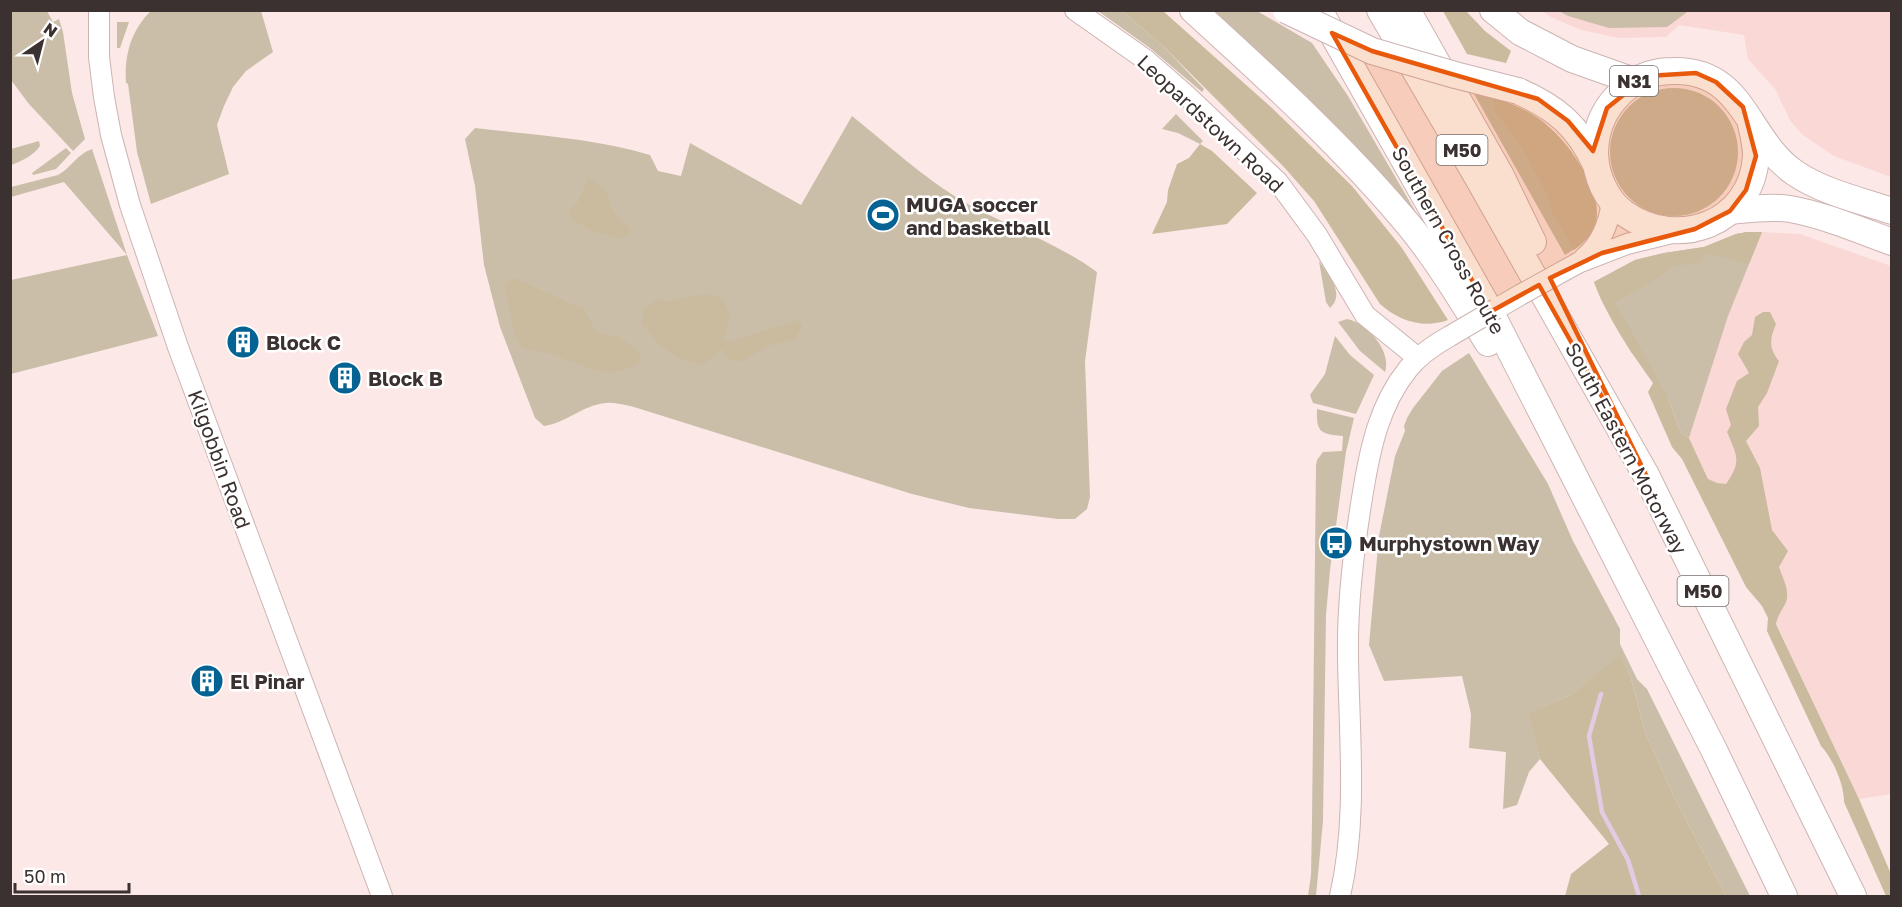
<svg xmlns="http://www.w3.org/2000/svg" width="1902" height="907" font-family="'Golos Text',sans-serif">
<style>
.built{fill:#f9d8d6}
.green{fill:#cabea9}
.forest{fill:#caba9e}
.lines{fill:none;stroke-linecap:round;stroke-linejoin:round}
.stream{stroke:#e3cbe3;stroke-width:4.5}
.secondary-casing{stroke:#ccb4b2;stroke-width:22}
.highway-casing{stroke:#ccb4b2;stroke-width:28}
.secondary{stroke:#fff;stroke-width:20}
.highway{stroke:#fff;stroke-width:26}
.secondary-bridge-casing{stroke:#ccb4b2;stroke-width:22;stroke-linecap:butt}
.highway-bridge-casing{stroke:#ccb4b2;stroke-width:28;stroke-linecap:butt}
.secondary-bridge{stroke:#fff;stroke-width:20}
.highway-bridge{stroke:#fff;stroke-width:26}
.marked{fill:#e8590c;fill-opacity:0.2;stroke:#e8590c;stroke-width:4.5;stroke-linejoin:round}
.labels{text-anchor:middle;dominant-baseline:central;stroke-width:5;stroke-linejoin:round;paint-order:stroke}
.shield{fill:#fff;stroke:#756f6e;stroke-width:1.5}
.shield-label{font-size:18px;font-weight:bold;fill:#3a3130}
.street-label{font-size:20px;fill:#3a3130;stroke:#fff}
.poi-label{font-size:20px;font-weight:bold;fill:#3a3130;stroke:#fff;text-anchor:start}
</style>
<rect width="100%" height="100%" fill="#fce9e7"/>
<g class="built">
<polygon points="1542,11 1891,11 1891,177 1834,156 1803,135 1791,122 1775,89 1748,59 1744,35 1679,25 1666,37 1619,38 1581,30 1551,17"/>
<polygon points="1762,232 1800,234 1891,266 1891,794 1859,799 1689,438 1728,315"/>
</g>
<g class="green">
<polygon points="11,10 47,11 53,22 59,19 63,32 72,93 85,139 73,151 29,104 11,80"/>
<path d="M151,11h110l12,41 -27,19 -13,16 -9,19 -7,19 12,49 -78,30 -14,-52 -9,-68 -2,-1c-2,-27 5,-53 25,-72z"/>
<polygon points="1098,11 1122,11 1163,46 1204,89 1202,92 1150,48"/>
<polygon points="1205,11 1257,11 1312,43 1348,96 1428,233"/>
<polygon points="1559,11 1687,11 1686,13 1667,27 1609,28 1568,16"/>
<polygon points="117,22 129,22 120,48 117,48"/>
<circle cx="1674" cy="152" r="64"/>
<path d="M1474,94c23,5 44,10 64,24 26,18 69,75 56,109 -5,13 -17,21 -29,28z"/>
<polygon points="1176,114 1203,141 1200,144 1178,133 1162,129"/>
<path d="M852,116c40,32 78,68 123,92 41,21 85,37 122,64l-12,89 5,136 -3,12 -12,10h-17l-89,-11 -57,-14 -278,-87c-9,-2 -20,-5 -28,-4 -23,2 -40,20 -62,23l-9,-8 -35,-91 -16,-62 -9,-79 -10,-47 10,-11c58,7 119,10 175,27l8,16 23,5 9,-33 111,62z"/>
<path d="M39,141l1,5c-7,10 -18,15 -29,19v-16z"/>
<polygon points="66,148 71,153 56,169 33,175 32,173"/>
<path d="M92,149l35,106 31,81 -147,38v-94l116,-25 -63,-73 -53,15v-10l47,-12c13,-7 19,-21 34,-26z"/>
<polygon points="1747,232 1762,232 1728,316 1689,438 1681,433 1668,398 1631,352 1601,299 1594,282 1635,260 1664,253 1704,247 1736,234"/>
<path d="M1319,261c9,13 27,33 11,47l-4,-6z"/>
<path d="M1347,319c20,4 45,32 38,53l-25,-21 -22,-29z"/>
<polygon points="1335,336 1350,355 1374,375 1356,414 1313,403 1310,395 1325,374"/>
<polygon points="1469,353 1548,484 1573,541 1620,629 1620,644 1637,679 1647,689 1750,896 1726,896 1674,797 1645,732 1630,675 1620,656 1569,696 1530,712 1540,759 1529,772 1517,805 1503,809 1506,752 1469,748 1471,714 1462,676 1384,681 1369,645 1379,536 1395,456 1405,431 1404,426 1407,418 1413,408 1442,371"/>
<path d="M1317,409l37,9 -8,34 -16,118 -4,45 -3,206 -7,75h-8l3,-21 1,-54 4,-356 1,-5 6,-8 19,-1 1,-15c-22,-2 -27,-3 -26,-27z"/>
</g>
<g class="forest">
<path d="M1122,11h41l109,97 80,78 50,62 46,72c-25,9 -49,1 -68,-16l-66,-103 -31,-35 -120,-120z"/>
<polygon points="1443,11 1466,11 1485,31 1511,51 1506,63 1467,54"/>
<path d="M1494,98c21,6 40,16 56,30 20,17 47,57 47,84 0,16 -10,29 -23,38l-23,-40 -3,-14 -26,-48 -29,-40z"/>
<polygon points="1200,144 1212,151 1257,193 1227,224 1152,234 1167,202 1168,190 1177,164 1189,158"/>
<path d="M588,179c21,7 18,18 27,34 2,5 10,10 14,14l1,8 -11,4 -31,-10 -17,-11 -2,-8 8,-6z"/>
<path d="M1747,232h15l-13,32 -44,-11 -6,10 -27,3 -12,11 -45,25 53,96 13,35 8,5 19,41 9,4 9,1c16,-23 11,-28 1,-52l4,-7 -5,-16 11,-28 12,-8 -11,-19 6,-12 8,-7 3,-18 8,-5h7l6,12c-6,14 -8,24 3,37l-12,32 -9,14 1,19 -13,15 14,27 12,62 16,21 -9,16c4,12 13,27 5,39 -4,7 -6,10 -8,18l83,175 32,75v22h-5l-42,-94c0,-18 -11,-43 -23,-56l-54,-115 1,-13 -6,-12 -16,-19 -64,-128 -10,-12 -24,-55 5,-9c-22,-31 -46,-65 -59,-101l41,-22 29,-7 40,-6 32,-13z"/>
<polygon points="514,278 585,310 595,332 619,337 639,352 640,363 627,369 610,373 591,369 549,353 522,348 515,335 504,283"/>
<path d="M704,294l18,4 8,18 -7,26 12,-2 64,-20 3,7 -8,12 -23,6 -32,17 -10,-2 -7,-11 -20,16c-31,-7 -41,-17 -60,-42l2,-14 14,-10 8,3z"/>
<polygon points="1620,655 1630,675 1645,732 1674,797 1726,896 1565,896 1571,874 1609,844 1540,759 1529,712 1569,696"/>
</g>
<g class="lines">
<polyline class="stream" points="1601,694 1589,736 1602,812 1628,860 1639,896"/>
<defs>
<g id="secondary">
<polyline points="99,10 99,57 104,97 111,135 130,205 178,347 382,896"/>
<polyline points="1075,10 1146,60 1185,94 1278,182 1317,235 1365,315 1418,358"/>
<path d="M1584,258c18,-15 25,-35 28,-57"/>
<polyline points="1578,263 1627,244 1672,233"/>
<polyline points="1496,309 1520,295"/>
<path d="M1340,896c18,-78 9,-160 8,-240 -1,-55 6,-110 15,-164 7,-43 16,-87 45,-123 11,-14 26,-24 42,-33"/>
</g>
<g id="highway">
<path d="M1193,10c77,70 153,139 219,219 28,35 52,75 76,114"/>
<polyline points="1319,10 1490,311 1714,750 1784,896"/>
<polyline points="1380,10 1479,180 1646,475 1853,896"/>
<polyline points="1407,10 1501,176 1533,242"/>
<polyline points="1493,10 1520,32 1572,59 1634,81"/>
<path d="M1518,91c39,17 60,35 78,74"/>
<path d="M1750,120c3,12 6,24 6,36 -4,68 -79,95 -132,57 -18,-13 -28,-37 -29,-59 0,-29 12,-52 35,-69 12,-10 28,-14 43,-14 72,-2 73,69 122,102 28,19 64,27 97,38"/>
<path d="M1730,211c20,-2 40,-5 60,-2 34,6 69,21 102,33"/>
</g>
</defs>
<use href="#secondary" class="secondary-casing"/>
<use href="#highway" class="highway-casing"/>
<use href="#secondary" class="secondary"/>
<use href="#highway" class="highway"/>
<defs>
<g id="secondary-bridge">
<polyline points="1520,295 1578,263"/>
<polyline points="1450,336 1496,309"/>
</g>
<polyline id="highway-bridge" points="1286,10 1372,51 1455,75 1518,91"/>
</defs>
<use href="#secondary-bridge" class="secondary-bridge-casing"/>
<use href="#highway-bridge" class="highway-bridge-casing"/>
<use href="#secondary-bridge" class="secondary-bridge"/>
<use href="#highway-bridge" class="highway-bridge"/>
</g>
<path class="marked" d="M1332,33l40,18 166,48 30,22 25,30 14,-43 40,-32 49,-3 20,9 27,25 13,49 -10,34 -16,21 -35,18 -93,24 -52,25 96,197 -107,-190 -49,27z"/>
<defs>
<symbol id="stadium-disc" viewBox="-11 -11 22 22"><circle r="9.5" fill="#046393" stroke="#fff"/><path d="M0-5a6.5 5 0 1 0 0 10a6.5 5 0 1 0 0-10ZM-3.5-1.8h7v3.6h-7Z" fill="#fff"/></symbol>
<symbol id="building-disc" viewBox="-11 -11 22 22"><circle r="9.5" fill="#046393" stroke="#fff"/><path d="M-4-6H4V6H1V3H-1V6H-4ZM-2.5-4.3h1.7v1.8h-1.7ZM.8-4.3h1.7v1.8H.8ZM-2.5-1h1.7V.8h-1.7ZM.8-1h1.7V.8H.8Z" fill="#fff"/></symbol>
<symbol id="bus-disc" viewBox="-11 -11 22 22"><circle r="9.5" fill="#046393" stroke="#fff"/><path d="M-5-6H5V4H4V6H2V4H-2V6H-4V4H-5ZM-3.5-4V0h7V-4ZM-3.5 1.2v1.5H-2V1.2ZM2 1.2v1.5H3.5V1.2Z" fill="#fff"/></symbol>
</defs>
<g fill-rule="evenodd">
<use href="#stadium-disc" x="864" y="196" width="38" height="38"/>
<use href="#building-disc" x="224" y="323" width="38" height="38"/>
<use href="#building-disc" x="326" y="359" width="38" height="38"/>
<use href="#bus-disc" x="1317" y="524" width="38" height="38"/>
<use href="#building-disc" x="188" y="662" width="38" height="38"/>
</g>
<g class="labels">
<g class="shield">
<rect x="1610" y="66" width="48" height="30" rx="4.5"/>
<rect x="1436.5" y="135" width="51" height="30" rx="4.5"/>
<rect x="1677.5" y="576" width="51" height="30" rx="4.5"/>
</g>
<g class="shield-label">
<text x="1634" y="81">N31</text>
<text x="1462" y="150">M50</text>
<text x="1703" y="591">M50</text>
</g>
<g class="street-label">
<text transform="translate(1211 123) rotate(43)">Leopardstown Road</text>
<text transform="translate(1449 240) rotate(61)">Southern Cross Route</text>
<text transform="translate(1627 448) rotate(62)">South Eastern Motorway</text>
<text transform="translate(220 459) rotate(70)">Kilgobbin Road</text>
</g>
<g class="poi-label">
<text x="906" y="204">MUGA soccer<tspan x="906" dy="23">and basketball</tspan></text>
<text x="266" y="342">Block C</text>
<text x="368" y="378">Block B</text>
<text x="1359" y="543">Murphystown Way</text>
<text x="230" y="681">El Pinar</text>
</g>
</g>
<rect width="1902" height="907" fill="none" stroke="#3a3130" stroke-width="24"/>
<g transform="translate(42 42) rotate(35)" stroke="#ffffff" stroke-width="4.5" paint-order="stroke">
<path d="M0-4.5L10 22L0 15L-10 22Z" fill="#3a3130"/>
<text y="-9" font-size="16" font-weight="bold" text-anchor="middle" fill="#3a3130">N</text>
</g>
<path d="M15 883v9h114v-9" fill="none" stroke="#3a3130" stroke-width="3"/>
<text x="24" y="883" font-size="18" fill="#3a3130" stroke="#ffffff" stroke-width="4.5" paint-order="stroke">50 m</text>
</svg>
